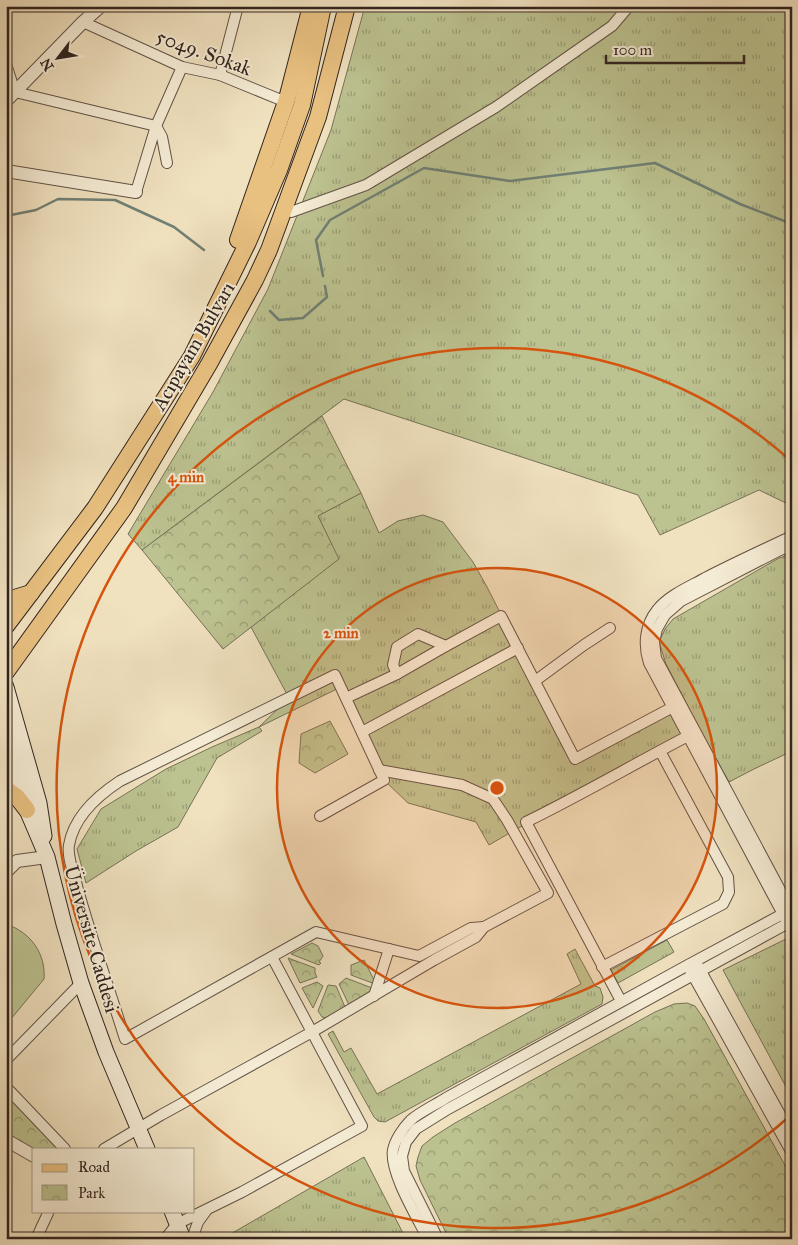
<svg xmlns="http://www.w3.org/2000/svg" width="798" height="1245" font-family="'IM FELL Great Primer',serif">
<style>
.grass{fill:url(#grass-tufts);stroke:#767358}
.park{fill:url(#park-crowns);stroke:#767358}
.pitch{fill:#bcc290;stroke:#767358}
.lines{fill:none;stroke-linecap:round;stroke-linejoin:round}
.stream{stroke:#708075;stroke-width:2.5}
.minor-casing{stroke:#615347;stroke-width:12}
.tertiary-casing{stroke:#615347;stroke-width:14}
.secondary-casing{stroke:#31241f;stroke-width:17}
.primary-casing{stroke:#31241f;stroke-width:18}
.minor{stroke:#f5ecd5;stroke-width:10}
.tertiary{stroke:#f5ecd5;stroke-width:12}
.secondary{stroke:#f5ecd5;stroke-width:15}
.primary{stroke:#e8c080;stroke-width:16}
.ring{fill:none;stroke:#d6540e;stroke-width:2.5}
.labels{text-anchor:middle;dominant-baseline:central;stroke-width:4;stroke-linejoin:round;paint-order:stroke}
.street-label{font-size:20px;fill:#31241f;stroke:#f5ecd5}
.centre{fill:#d6540e;stroke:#f5ecd5;stroke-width:2.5}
.ring-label{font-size:15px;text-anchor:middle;font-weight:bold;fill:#d6540e;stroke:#f5ecd5;stroke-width:4;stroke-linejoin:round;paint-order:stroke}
</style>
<defs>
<pattern id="grass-tufts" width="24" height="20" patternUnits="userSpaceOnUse" patternTransform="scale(1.25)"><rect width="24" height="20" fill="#bcc290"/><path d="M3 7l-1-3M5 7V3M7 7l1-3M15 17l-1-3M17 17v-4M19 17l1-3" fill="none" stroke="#999d75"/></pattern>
<pattern id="park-crowns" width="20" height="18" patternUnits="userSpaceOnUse" patternTransform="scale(1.25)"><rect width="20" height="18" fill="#bcc290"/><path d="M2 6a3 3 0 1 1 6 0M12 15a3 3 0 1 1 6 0" fill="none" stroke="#999d75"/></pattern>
</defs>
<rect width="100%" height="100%" fill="#f0e1bf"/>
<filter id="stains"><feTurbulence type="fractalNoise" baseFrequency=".004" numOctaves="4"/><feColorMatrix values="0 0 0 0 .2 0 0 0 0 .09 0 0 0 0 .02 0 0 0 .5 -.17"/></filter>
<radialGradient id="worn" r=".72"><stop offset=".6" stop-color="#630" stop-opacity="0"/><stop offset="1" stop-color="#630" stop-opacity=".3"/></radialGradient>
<g class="grass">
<polygon points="365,6 792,6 792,506 759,490 660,535 638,495 344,399 142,550 128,534 213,392 268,289 331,130"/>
<polygon points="361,493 379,533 398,521 423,515 443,522 473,562 487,587 575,759 673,707 688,736 513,831 489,845 476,822 408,803 384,780 341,687 259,727 262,731 217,758 178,827 136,851 86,883 77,849 101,809 166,769 212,747 259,727 289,698 251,627 338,559 318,516"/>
<polygon points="792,554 792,761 788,753 754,769 729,782 698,726 666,664 659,642 665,629 673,619 779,558"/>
<polygon points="792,936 792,1098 723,970"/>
<polygon points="667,940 674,952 618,983 611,970"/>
<polygon points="575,949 595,986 600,988 603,997 602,1004 385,1122 378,1121 374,1117 328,1034 333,1031 344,1052 351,1048 377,1094 581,984 567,954"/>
<polygon points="364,1157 406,1239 222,1239"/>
</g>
<g class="park">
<polygon points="322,416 361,493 318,516 339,559 223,649 142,550"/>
<polygon points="330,721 348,754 315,773 299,763 301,734"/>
<polygon points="312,943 318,946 323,956 319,962 321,963 319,965 291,954"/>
<polygon points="288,958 315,968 315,973 317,977 300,983"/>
<polygon points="364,960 374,980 375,984 351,975 351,965"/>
<polygon points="346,978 372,988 370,992 349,1005 339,984"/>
<polygon points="317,982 323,986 313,1008 302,988"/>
<polygon points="328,985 336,986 345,1007 327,1018 322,1017 318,1011"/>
<polygon points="687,1003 695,1006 704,1019 792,1178 792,1239 449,1239 420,1180 416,1166 418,1157 422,1146 433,1137 455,1123 655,1012 674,1004"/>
<polygon points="6,1087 65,1149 34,1149 6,1140"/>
</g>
<path class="pitch" d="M6,924c24,8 40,29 38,55l-38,46z"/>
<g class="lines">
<g class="stream">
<polyline points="6,216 36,210 58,199 115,200 174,227 204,250"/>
<polyline points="323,276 316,240 330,220 424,168 510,181 655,163 740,204 792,224"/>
<polyline points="270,311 279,320 303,318 327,297 325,286"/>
</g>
<defs>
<g id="minor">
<polyline points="83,22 182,67 220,75 286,102"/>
<polyline points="6,64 15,92 156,126"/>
<polyline points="220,75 238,6"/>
<polyline points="156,126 162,137 167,163"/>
<polyline points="136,192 156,126 182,67"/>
<polyline points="291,212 366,185 496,107 612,26 629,6"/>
<polyline points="792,547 780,550 681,601 665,615 657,629 654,642 656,658 792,912"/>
<polyline points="397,674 393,665 397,647 418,634 446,646"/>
<polyline points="535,681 584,645 610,628"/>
<polyline points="346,698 397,674 446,646 501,616 575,759 673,707"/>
<polyline points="362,732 518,648"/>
<path d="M320,816l64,-36 -49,-105 -215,106c-23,15 -46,35 -51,64 -2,13 5,28 8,41 14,51 32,102 48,153l191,-107 103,24 52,-28 13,-1"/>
<path d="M785,918l-136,-255c-6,-18 -4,-38 8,-53 12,-15 32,-23 48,-32 27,-14 55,-27 83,-40h4"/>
<polyline points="698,966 792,1136"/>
<polyline points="602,967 723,904 729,892 728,877 660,751"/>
<polyline points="690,970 792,1153"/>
<polyline points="374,996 389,949"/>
<path d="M621,1001l-95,-179c55,-27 108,-58 162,-86"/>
<polyline points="6,1060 81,983"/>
<polyline points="6,1087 65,1149"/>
<polyline points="104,1149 161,1115 312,1032 434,960 476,937 484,927 548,893 507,820 493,799 462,785 379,770"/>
<polyline points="36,1239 49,1211"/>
<polyline points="165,1239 177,1224 242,1192 362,1126 272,957"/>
<polyline points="192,1239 198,1222 206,1211"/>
<path d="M428,1239c-10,-20 -39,-67 -35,-89 2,-10 10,-22 17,-29 6,-7 27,-17 36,-23l242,-133 104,-56"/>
<polyline points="438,1239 404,1171 402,1156 406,1142 416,1129 448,1109 792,921"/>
</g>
<g id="tertiary">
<polyline points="6,101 83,22 101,6"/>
<polyline points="6,171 136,192"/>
<polyline points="6,872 17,861 47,857"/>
<polyline points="6,1140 34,1156"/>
</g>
<g id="secondary">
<polyline points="6,687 39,803 44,836"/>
<polyline points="6,739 27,810 47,857 64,924 81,983 106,1052 147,1149"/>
<polyline points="172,1211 183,1239"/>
</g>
<g id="primary">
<polyline points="238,240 287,99 311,6"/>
<polyline points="6,599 11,599 31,593"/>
<polyline points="6,626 95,508 192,356 248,242 279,170 302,105 323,6"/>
<polyline points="6,672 124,508 209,364 255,280 269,250 318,117 347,6"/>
<polyline points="6,789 17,797 27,810"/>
</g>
</defs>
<use href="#minor" class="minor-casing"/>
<use href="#tertiary" class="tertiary-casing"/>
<use href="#secondary" class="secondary-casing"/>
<use href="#primary" class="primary-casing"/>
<use href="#minor" class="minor"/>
<use href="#tertiary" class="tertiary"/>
<use href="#secondary" class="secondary"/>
<use href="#primary" class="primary"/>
</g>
<circle cx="497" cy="788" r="220" fill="#d6540e" fill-opacity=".12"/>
<g class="ring">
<circle cx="497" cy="788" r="220"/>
<path d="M791 1115A440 440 0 1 1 791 461"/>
</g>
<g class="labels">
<g class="street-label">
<text transform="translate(204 52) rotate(20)">5049. Sokak</text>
<text transform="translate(193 346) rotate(-60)">Acıpayam Bulvarı</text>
<text transform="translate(92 939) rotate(74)">Üniversite Caddesi</text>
</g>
</g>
<circle cx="497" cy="788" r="8" class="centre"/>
<g class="ring-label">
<text x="186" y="482">4 min</text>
<text x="341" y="638">2 min</text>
</g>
<rect width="798" height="1245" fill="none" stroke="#f0e1bf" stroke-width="25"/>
<rect x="8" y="8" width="783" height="1230" fill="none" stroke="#31241f" stroke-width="2.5"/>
<rect x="12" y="12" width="773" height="1220" fill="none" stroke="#31241f"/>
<rect x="32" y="1148" width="162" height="65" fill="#f5ecd5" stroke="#a79c8c"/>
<rect x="42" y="1164" width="25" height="8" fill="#e8c080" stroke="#a79c8c"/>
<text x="78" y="1172" font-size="15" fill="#31241f">Road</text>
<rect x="42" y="1185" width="25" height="15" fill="url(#park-crowns)" stroke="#a79c8c"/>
<text x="78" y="1198" font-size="15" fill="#31241f">Park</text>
<g transform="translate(58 58) rotate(239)" stroke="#f5ecd5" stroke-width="4" paint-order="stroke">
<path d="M0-4L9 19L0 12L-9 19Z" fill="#31241f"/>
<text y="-8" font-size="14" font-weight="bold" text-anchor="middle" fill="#31241f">N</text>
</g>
<path d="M606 55v8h138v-8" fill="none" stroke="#31241f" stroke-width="2.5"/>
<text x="613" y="55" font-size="15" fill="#31241f" stroke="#f5ecd5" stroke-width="4" paint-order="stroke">100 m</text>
<rect width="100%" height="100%" filter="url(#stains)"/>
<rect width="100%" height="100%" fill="url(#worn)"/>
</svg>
